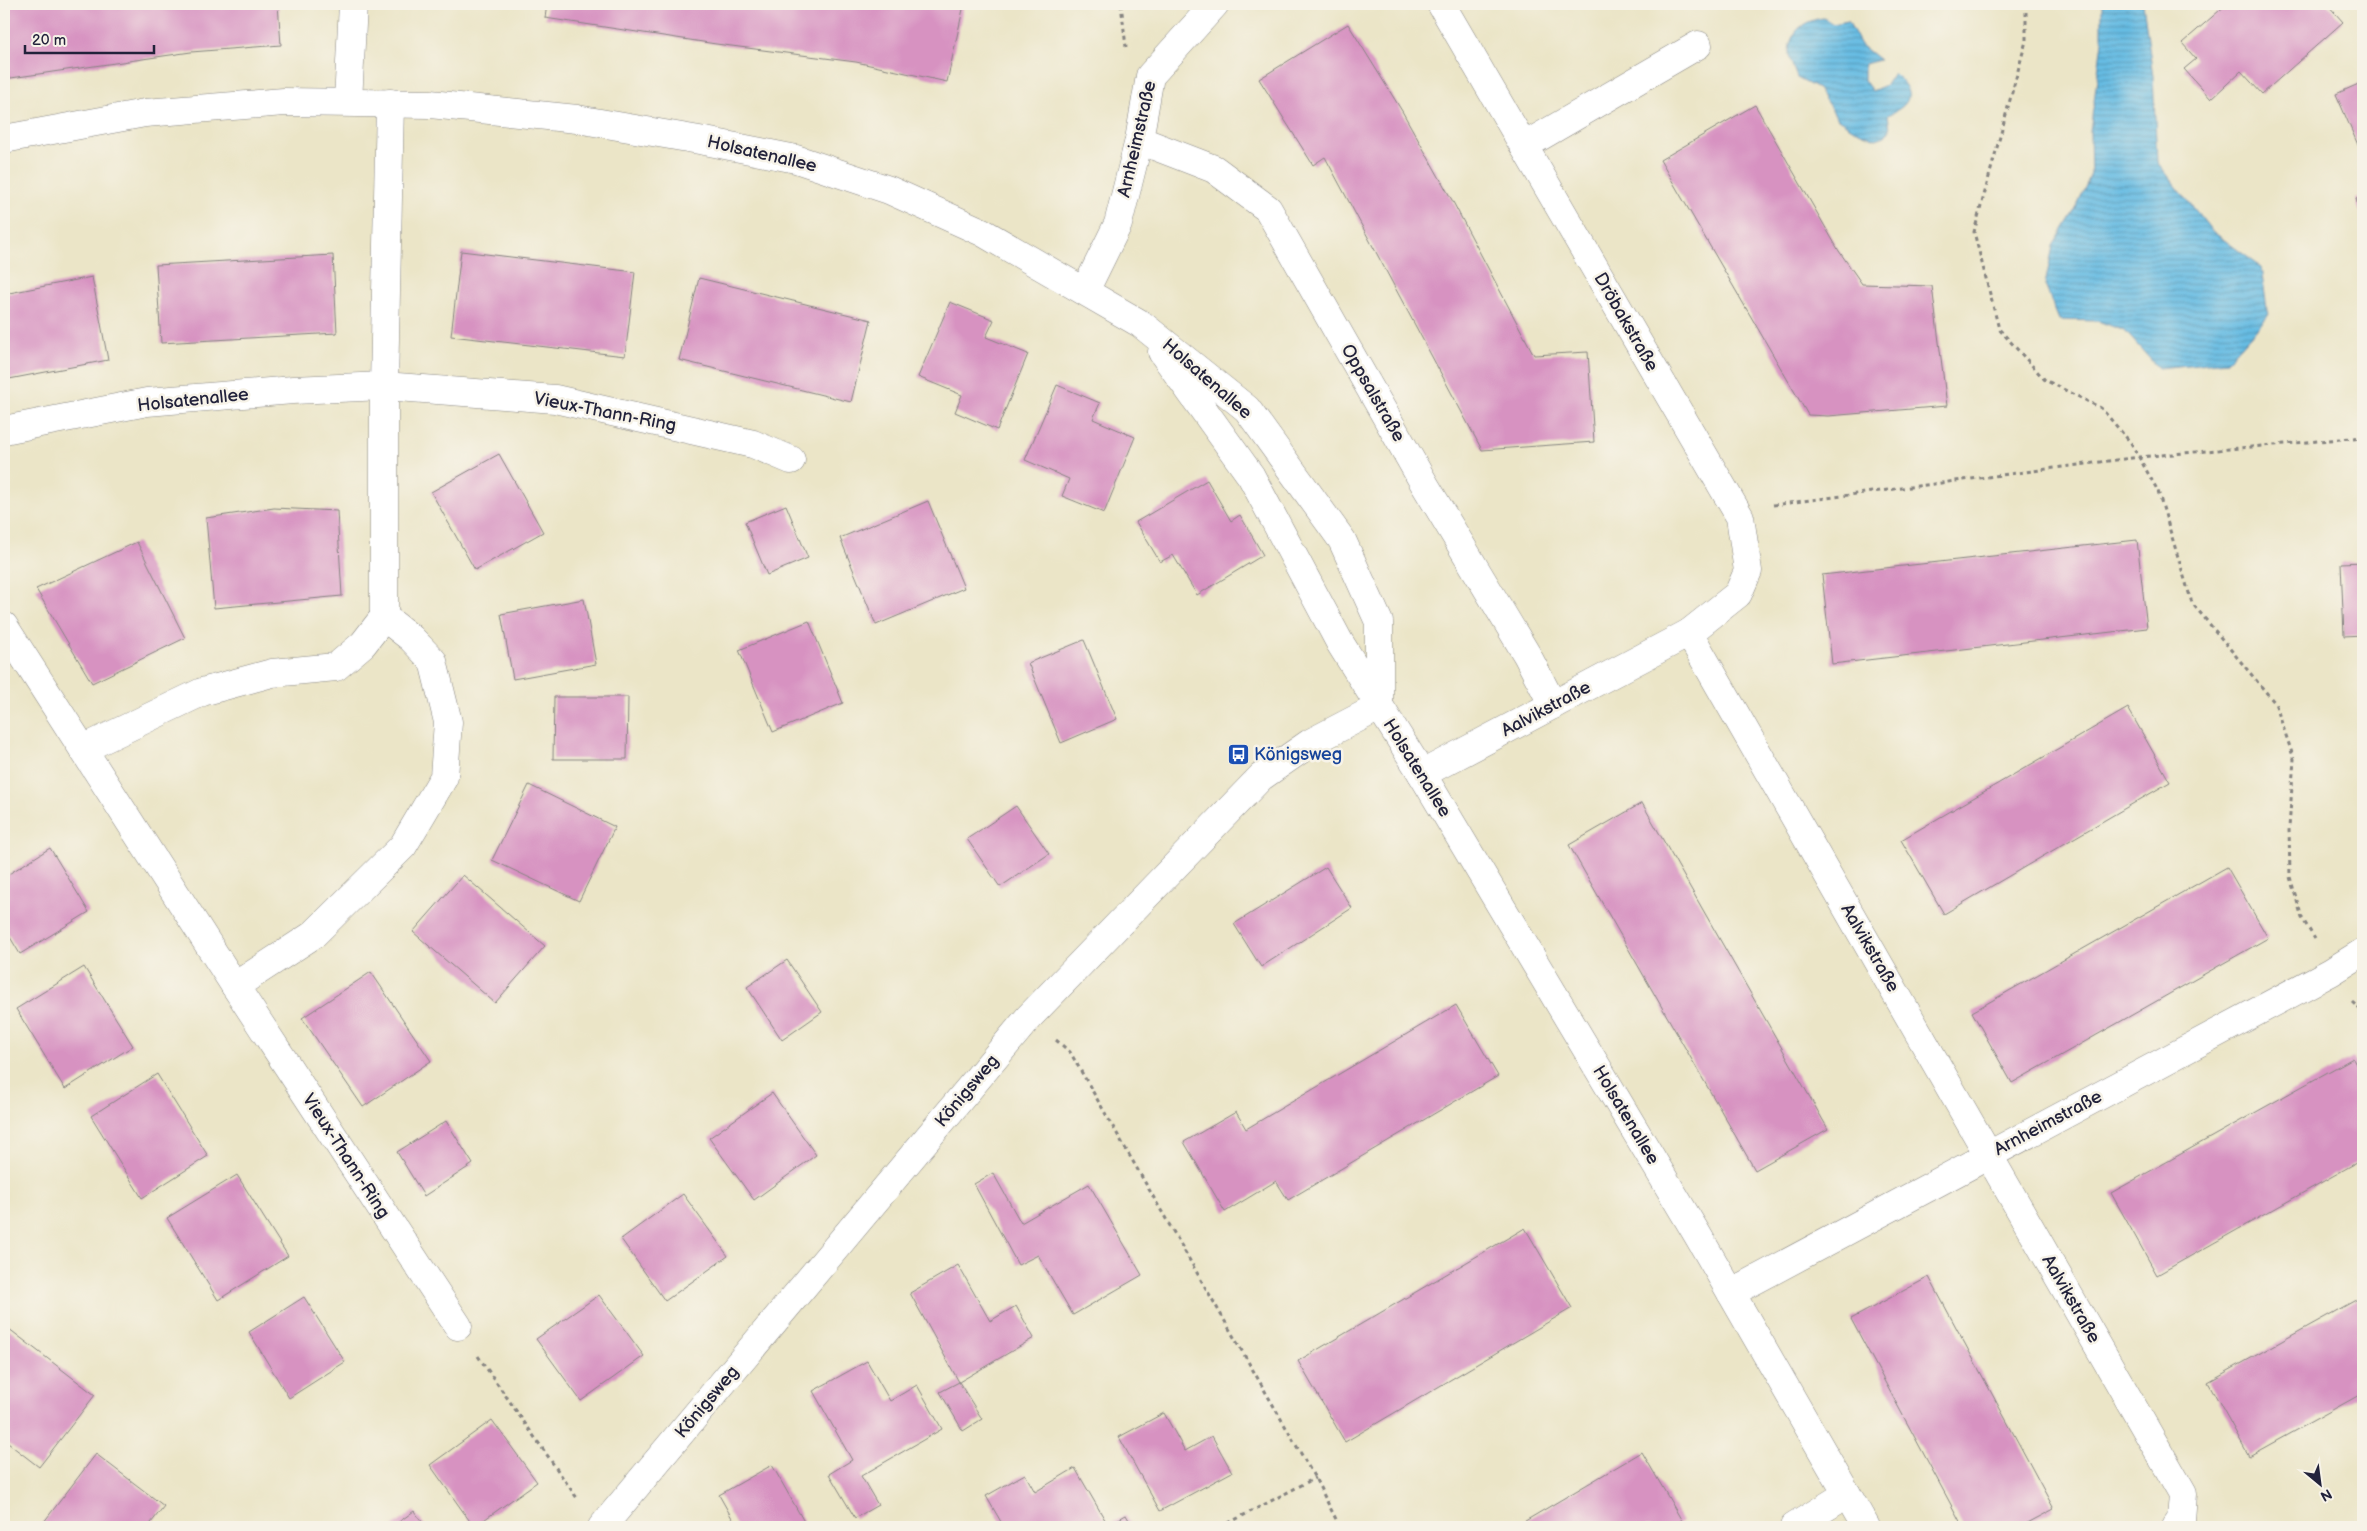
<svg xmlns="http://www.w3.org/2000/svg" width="2367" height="1531" font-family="'Balsamiq Sans',sans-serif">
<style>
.water{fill:url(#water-rules);stroke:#446f8f}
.building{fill:#d792c1}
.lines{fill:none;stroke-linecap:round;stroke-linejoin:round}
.minor-casing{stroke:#868481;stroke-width:29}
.path{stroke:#868481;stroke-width:3;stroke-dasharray:4 4;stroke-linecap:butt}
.minor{stroke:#fff;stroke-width:28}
.labels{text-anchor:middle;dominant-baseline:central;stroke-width:5;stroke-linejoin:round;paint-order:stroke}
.street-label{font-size:18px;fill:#22223b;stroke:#f7f3e8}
.transit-label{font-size:18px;fill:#164399;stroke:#f7f3e8;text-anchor:start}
</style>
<defs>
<pattern id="water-rules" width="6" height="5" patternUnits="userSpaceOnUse" patternTransform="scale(1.25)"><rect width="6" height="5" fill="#66bce3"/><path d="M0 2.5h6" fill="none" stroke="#5498b9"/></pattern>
</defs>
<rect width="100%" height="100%" fill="#f7f3e8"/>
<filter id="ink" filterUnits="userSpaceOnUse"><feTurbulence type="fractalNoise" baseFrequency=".02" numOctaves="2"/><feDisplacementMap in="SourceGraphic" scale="10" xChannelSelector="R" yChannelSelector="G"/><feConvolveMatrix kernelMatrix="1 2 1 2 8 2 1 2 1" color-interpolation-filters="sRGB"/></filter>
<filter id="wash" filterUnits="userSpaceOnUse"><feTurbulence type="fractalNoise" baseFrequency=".0096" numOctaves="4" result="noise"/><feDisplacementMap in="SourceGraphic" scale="20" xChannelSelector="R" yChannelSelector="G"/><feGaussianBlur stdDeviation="1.12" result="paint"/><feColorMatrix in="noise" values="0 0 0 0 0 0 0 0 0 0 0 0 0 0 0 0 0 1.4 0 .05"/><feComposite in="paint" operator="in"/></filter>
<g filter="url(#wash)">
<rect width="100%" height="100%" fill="#ebe5c7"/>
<g class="water">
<polygon points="2102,4 2143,4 2153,76 2157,162 2212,231 2261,267 2268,316 2227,361 2158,368 2125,331 2098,321 2059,320 2045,285 2053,246 2075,210 2091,174 2090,132 2102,41"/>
<path d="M1824,18l9,6 15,-3 13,24 19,15 -16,4v16l8,11 14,-6 8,-12c20,19 20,30 -6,42l2,14 -5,7 -9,3 -17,-7 -21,-13 -20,-30 -21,-11c-2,-7 -9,-20 -8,-27 2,-21 16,-31 35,-33z"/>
</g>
<g id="blocks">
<g class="building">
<polygon points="4,4 278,4 281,45 191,52 4,79"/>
<polygon points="547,4 966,4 963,9 947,82 856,62 716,44 545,18"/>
<polygon points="2227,4 2327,4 2343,22 2262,94 2241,71 2211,99 2184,69 2196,59 2182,43"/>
<polygon points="1348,24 1402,111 1452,200 1534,355 1588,352 1594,442 1482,450 1325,157 1313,165 1259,79"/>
<polygon points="2363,82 2363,151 2361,152 2336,94"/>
<polygon points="1755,105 1839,251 1862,284 1932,286 1947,406 1828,416 1808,415 1660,160"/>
<polygon points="2363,197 2363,223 2356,199"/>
<polygon points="461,251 635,272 625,356 451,336"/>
<polygon points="333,255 337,333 161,343 156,265"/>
<polygon points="92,277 108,360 4,380 4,294"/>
<polygon points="699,278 871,320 851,402 679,360"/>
<polygon points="950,302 994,320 986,337 1028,354 997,430 955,412 962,395 918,377"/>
<polygon points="1057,385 1100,403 1093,419 1135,437 1104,513 1062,496 1069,479 1025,460"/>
<polygon points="499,454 543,532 475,570 431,492"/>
<polygon points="1207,480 1231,521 1240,515 1263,555 1197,595 1173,555 1160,562 1136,522"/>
<polygon points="928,501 964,588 876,625 840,538"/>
<polygon points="786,505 808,558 767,575 745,522"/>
<polygon points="274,508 337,511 342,596 214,608 206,518"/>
<polygon points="2137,540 2147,628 1832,664 1822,575"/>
<polygon points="137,542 185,638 92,683 36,589"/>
<polygon points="2363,562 2363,635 2344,636 2341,563"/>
<polygon points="584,599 596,664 513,679 501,614"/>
<polygon points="809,621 843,703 773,732 739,650"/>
<polygon points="1084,640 1117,719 1061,743 1028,663"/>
<polygon points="554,697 628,697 627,759 553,759"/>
<polygon points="2128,708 2170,782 1944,914 1901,840"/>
<polygon points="529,785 615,827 579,901 492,860"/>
<polygon points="1642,803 1828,1129 1755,1170 1569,845"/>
<polygon points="1016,806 1049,854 1000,887 967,839"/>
<polygon points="50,848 89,912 20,954 4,927 4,877"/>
<polygon points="1326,867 1352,908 1261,967 1234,924"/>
<polygon points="2227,867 2268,938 2012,1083 1972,1012"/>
<polygon points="463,875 545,946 495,1003 413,932"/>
<polygon points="787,960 822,1012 782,1040 747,987"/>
<polygon points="84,967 133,1046 65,1089 16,1009"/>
<polygon points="371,972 431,1061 363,1107 302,1018"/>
<polygon points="1456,1005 1498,1076 1288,1200 1276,1181 1225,1212 1184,1142 1236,1112 1246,1129"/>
<polygon points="2353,1058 2363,1076 2363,1159 2157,1275 2111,1193"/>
<polygon points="157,1074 208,1156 142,1198 91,1116"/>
<polygon points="772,1093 816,1155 754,1200 709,1138"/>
<polygon points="446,1121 473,1164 424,1196 397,1152"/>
<polygon points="993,1173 1021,1223 1089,1184 1142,1275 1073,1315 1038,1255 1018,1265 974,1184"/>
<polygon points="237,1175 288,1256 218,1300 167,1218"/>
<polygon points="683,1194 728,1256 665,1301 621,1239"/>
<polygon points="1525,1228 1572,1308 1345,1442 1298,1361"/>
<polygon points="958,1265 990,1321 1016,1306 1034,1338 959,1382 910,1293"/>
<polygon points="1929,1277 2054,1509 2020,1527 1963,1527 1851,1319"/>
<polygon points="599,1295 644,1356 581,1401 536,1339"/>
<polygon points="2363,1296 2363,1393 2249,1456 2208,1382"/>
<polygon points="304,1297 345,1362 289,1398 249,1332"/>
<polygon points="4,1325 95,1395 39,1467 4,1440"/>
<polygon points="867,1361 890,1401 917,1385 942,1429 861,1476 878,1505 855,1518 829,1474 852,1460 813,1391"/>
<polygon points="959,1382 982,1419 963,1431 940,1392"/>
<polygon points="1164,1413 1185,1451 1212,1436 1232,1472 1160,1511 1119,1437"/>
<polygon points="492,1420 537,1482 474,1527 430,1465"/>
<polygon points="1642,1452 1682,1521 1672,1527 1515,1527"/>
<polygon points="96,1454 164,1506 148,1527 40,1527"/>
<polygon points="772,1465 807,1527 737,1527 719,1495"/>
<polygon points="1075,1468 1108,1525 1126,1515 1133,1527 1004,1527 986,1496 1025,1474 1035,1492"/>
<polygon points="414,1511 426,1527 392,1527"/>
</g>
</g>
</g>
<g filter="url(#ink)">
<use href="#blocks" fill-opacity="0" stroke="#868481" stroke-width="1"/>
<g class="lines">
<defs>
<g id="minor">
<polyline points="1441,4 1740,517 1748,571 1738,594 1689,633"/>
<polyline points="348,102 353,4"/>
<polyline points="4,139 145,113 284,102 430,104 577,119 705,141 796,159 889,190 982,232 1141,324 1247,409 1342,540 1379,622 1379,707"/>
<polyline points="1139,140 1214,169 1268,209 1425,485 1527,655 1553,705"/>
<polyline points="1524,146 1698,45"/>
<polyline points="1085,291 1118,224 1139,140 1150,76 1215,4"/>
<polyline points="1162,352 1251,476 1340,643 1422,774 1697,1234 1866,1527"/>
<polyline points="4,430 147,402 293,390 384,386 555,399 753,444 791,460"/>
<polyline points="384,617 384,386 390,103"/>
<polyline points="4,626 235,986 458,1326"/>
<polyline points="83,749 202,692 272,673 336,667 363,644 384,617 411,638 433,661 448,722 444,777 403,846 313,935 235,986"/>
<polyline points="1422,774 1689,633 2183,1494 2181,1520 2176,1527"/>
<polyline points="1731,1293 2331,972 2363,952"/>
<polyline points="602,1527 1029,1017 1261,777 1310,743 1379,707"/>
<polyline points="1794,1527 1847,1494"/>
</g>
</defs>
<use href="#minor" class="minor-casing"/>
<g class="path">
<polyline points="1121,4 1126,47"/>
<polyline points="2026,4 2026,41 1974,232 1999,329 2045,380 2101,408 2131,443 2158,491 2192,603 2275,703 2294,759 2289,828 2290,877 2302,918 2315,939"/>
<polyline points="1773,505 2139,457 2363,437"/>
<polyline points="2352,1002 2363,1012"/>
<polyline points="1056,1040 1070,1052 1315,1478 1340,1527"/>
<polyline points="478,1356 577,1498"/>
<polyline points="1221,1527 1315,1478"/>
</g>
<use href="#minor" class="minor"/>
</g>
</g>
<defs>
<symbol id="bus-square" viewBox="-11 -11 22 22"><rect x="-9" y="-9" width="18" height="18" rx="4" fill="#1a4fb4" stroke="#f7f3e8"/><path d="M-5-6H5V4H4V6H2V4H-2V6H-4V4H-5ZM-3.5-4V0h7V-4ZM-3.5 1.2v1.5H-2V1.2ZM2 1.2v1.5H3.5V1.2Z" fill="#fff"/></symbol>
</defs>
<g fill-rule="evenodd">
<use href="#bus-square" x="1226" y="742" width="25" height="25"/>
</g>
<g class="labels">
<g class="street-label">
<text transform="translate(1137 139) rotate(-77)">Arnheimstraße</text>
<text transform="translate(762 154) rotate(13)">Holsatenallee</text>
<text transform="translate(1626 322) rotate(60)">Dröbakstraße</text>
<text transform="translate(1207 379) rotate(41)">Holsatenallee</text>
<text transform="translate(1373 393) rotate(60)">Oppsalstraße</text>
<text transform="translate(193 400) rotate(-6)">Holsatenallee</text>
<text transform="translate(605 412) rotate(11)">Vieux-Thann-Ring</text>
<text transform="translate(1546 709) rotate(-28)">Aalvikstraße</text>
<text transform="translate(1417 768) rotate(58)">Holsatenallee</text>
<text transform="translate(1870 948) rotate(60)">Aalvikstraße</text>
<text transform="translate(967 1091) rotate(-50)">Königsweg</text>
<text transform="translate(1626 1115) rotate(59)">Holsatenallee</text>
<text transform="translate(2048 1123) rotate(-28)">Arnheimstraße</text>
<text transform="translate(346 1156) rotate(57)">Vieux-Thann-Ring</text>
<text transform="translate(2071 1299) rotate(60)">Aalvikstraße</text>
<text transform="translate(707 1402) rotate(-50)">Königsweg</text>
</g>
<g class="transit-label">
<text x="1254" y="754">Königsweg</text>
</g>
</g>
<rect width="2367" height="1531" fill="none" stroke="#f7f3e8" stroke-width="20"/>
<g transform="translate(2320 1484) rotate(151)" stroke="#f7f3e8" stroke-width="4" paint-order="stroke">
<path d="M0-4L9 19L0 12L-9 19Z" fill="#22223b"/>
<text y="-8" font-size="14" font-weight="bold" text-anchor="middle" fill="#22223b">N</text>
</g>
<path d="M25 45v8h129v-8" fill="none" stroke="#22223b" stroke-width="2.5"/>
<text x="32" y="45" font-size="15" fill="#22223b" stroke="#f7f3e8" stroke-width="4" paint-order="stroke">20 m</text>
</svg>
